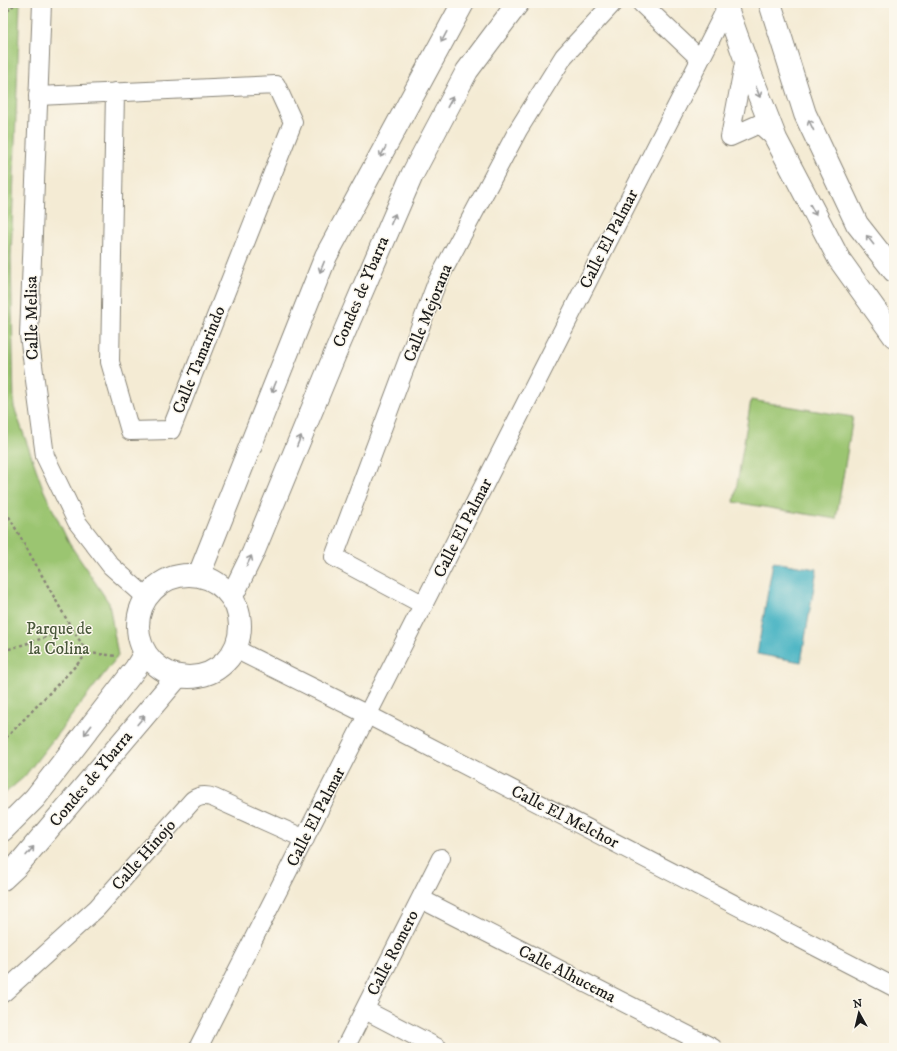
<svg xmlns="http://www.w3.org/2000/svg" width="897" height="1051" font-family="'IM FELL DW Pica',serif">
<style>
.green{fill:#9bc571;stroke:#5c7046}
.water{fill:#45b2c2;stroke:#30676f}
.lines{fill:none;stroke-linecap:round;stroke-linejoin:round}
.minor-casing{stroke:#888478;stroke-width:20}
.secondary-casing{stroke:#888478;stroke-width:24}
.path{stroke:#888478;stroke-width:2.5;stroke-dasharray:3 3;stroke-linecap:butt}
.minor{stroke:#fff;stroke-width:18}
.secondary{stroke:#fff;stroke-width:22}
.oneway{stroke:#999}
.labels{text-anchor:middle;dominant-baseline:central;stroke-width:3;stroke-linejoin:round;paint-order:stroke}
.street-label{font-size:17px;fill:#1c1c1c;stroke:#fbf7ec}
.park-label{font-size:17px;fill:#48573a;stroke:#fbf7ec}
</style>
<rect width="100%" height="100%" fill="#fbf7ec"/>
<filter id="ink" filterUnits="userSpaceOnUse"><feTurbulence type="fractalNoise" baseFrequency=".025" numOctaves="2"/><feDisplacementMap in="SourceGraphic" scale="8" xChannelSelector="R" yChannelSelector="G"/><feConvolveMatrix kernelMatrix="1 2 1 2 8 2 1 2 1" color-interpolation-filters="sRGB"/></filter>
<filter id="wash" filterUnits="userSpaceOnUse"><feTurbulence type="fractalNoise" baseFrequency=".012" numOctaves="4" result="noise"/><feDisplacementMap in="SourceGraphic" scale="16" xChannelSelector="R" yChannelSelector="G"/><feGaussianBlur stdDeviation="0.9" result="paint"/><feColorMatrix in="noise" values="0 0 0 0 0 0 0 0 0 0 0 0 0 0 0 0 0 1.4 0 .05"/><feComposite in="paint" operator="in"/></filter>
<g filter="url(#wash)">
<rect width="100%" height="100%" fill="#f4ebd4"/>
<g class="green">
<polygon points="3,3 20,3 11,257 14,407 44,491 69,543 109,603 118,656 24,777 3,795"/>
<polygon points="751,400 853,417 836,519 734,502"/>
</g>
<polygon class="water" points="773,562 817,569 801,662 757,654"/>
</g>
<g filter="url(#ink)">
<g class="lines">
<defs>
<g id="minor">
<polyline points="42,3 29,335 45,456 77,522 111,566 146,597"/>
<polyline points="641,3 700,59"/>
<polyline points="745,58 730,137 759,124 776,139"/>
<polyline points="38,96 276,85 293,122 171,430 130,431 110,362 115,92"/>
<polyline points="424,605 334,557 437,282 518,130 564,56 613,3"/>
<polyline points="235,649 368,715 894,987"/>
<polyline points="421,899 713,1048"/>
<path d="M3,993l94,-85 96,-108c7,-5 13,-5 21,-2l91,41"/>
<polyline points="365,1010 438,1048"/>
<polyline points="198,1048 727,7"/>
<polyline points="345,1048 441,858"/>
</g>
<g id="secondary">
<polyline points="725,3 751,75 776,139 839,259 894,336"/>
<polyline points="770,3 805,114 857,224 894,271"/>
<circle cx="189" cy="626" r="51"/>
<polyline points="199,575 326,256 463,3"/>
<polyline points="232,596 253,553 335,354 412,175 467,71 518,3"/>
<polyline points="3,830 35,798 136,668 145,653"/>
<polyline points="3,879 18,865 178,676"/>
</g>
</defs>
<use href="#minor" class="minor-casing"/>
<use href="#secondary" class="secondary-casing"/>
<g class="path">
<polyline points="3,4 7,3"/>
<polyline points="3,15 16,3"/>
<polyline points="3,506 72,629"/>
<polyline points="151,578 180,566"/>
<polyline points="131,639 133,610"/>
<polyline points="3,651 72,629 88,653 3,741"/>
<polyline points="88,653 118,656"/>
</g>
<use href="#minor" class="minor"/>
<use href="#secondary" class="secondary"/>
</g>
<defs><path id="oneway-shaft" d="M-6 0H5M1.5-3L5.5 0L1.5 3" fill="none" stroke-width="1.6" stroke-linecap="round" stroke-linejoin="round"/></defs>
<g class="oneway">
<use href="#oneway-shaft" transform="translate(444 37) rotate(118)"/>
<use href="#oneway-shaft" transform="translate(758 92) rotate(69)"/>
<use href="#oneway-shaft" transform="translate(450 102) rotate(-62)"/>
<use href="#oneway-shaft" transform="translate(811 125) rotate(-115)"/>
<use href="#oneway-shaft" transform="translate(383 152) rotate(118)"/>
<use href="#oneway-shaft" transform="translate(813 210) rotate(62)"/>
<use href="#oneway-shaft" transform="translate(393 219) rotate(-67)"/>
<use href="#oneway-shaft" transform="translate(870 240) rotate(-128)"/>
<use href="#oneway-shaft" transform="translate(322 267) rotate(112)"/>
<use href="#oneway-shaft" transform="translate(274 387) rotate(112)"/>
<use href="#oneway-shaft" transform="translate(299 441) rotate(-68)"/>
<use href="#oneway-shaft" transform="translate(249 561) rotate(-64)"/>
<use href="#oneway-shaft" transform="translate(141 720) rotate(-50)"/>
<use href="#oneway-shaft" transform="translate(88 730) rotate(128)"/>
<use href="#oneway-shaft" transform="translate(30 851) rotate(-50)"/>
</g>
</g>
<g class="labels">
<g class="street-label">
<text transform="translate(609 239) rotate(-63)">Calle El Palmar</text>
<text transform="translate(361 292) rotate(-67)">Condes de Ybarra</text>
<text transform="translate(428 313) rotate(-68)">Calle Mejorana</text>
<text transform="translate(32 318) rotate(-91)">Calle Melisa</text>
<text transform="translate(199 360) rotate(-68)">Calle Tamarindo</text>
<text transform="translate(463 528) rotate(-63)">Calle El Palmar</text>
<text transform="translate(91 779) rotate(-50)">Condes de Ybarra</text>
<text transform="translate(316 817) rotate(-63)">Calle El Palmar</text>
<text transform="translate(565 817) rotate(27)">Calle El Melchor</text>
<text transform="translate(144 855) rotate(-49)">Calle Hinojo</text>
<text transform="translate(393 953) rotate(-63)">Calle Romero</text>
<text transform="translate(567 974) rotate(27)">Calle Alhucema</text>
</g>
<g class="park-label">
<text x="59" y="629">Parque de<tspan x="59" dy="20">la Colina</tspan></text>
</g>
</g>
<rect width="897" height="1051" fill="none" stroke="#fbf7ec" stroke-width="16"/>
<g transform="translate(859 1013) rotate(352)" stroke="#fbf7ec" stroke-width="3" paint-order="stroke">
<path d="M0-3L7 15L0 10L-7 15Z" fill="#1c1c1c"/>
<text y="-6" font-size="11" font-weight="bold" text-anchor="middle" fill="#1c1c1c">N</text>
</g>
</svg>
